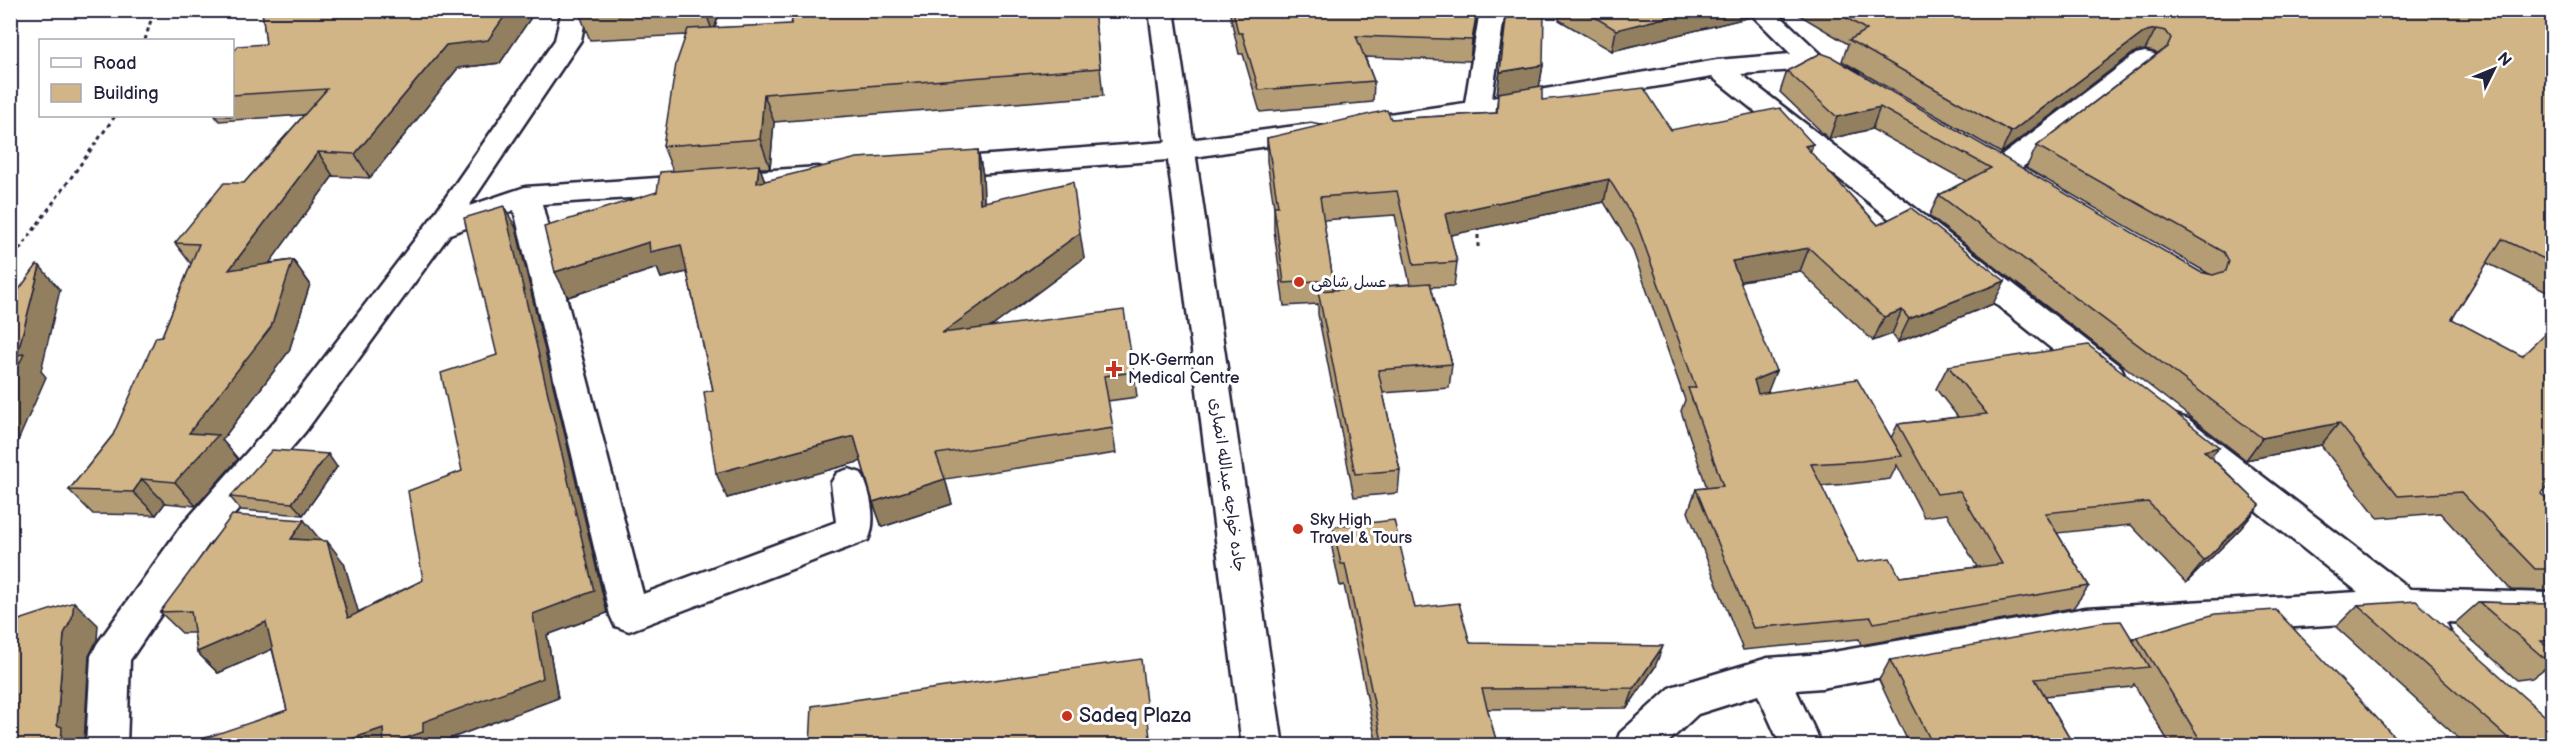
<svg xmlns="http://www.w3.org/2000/svg" width="2563" height="756" font-family="'Balsamiq Sans','Playpen Sans Arabic',sans-serif">
<style>
.lines{fill:none;stroke-linecap:round;stroke-linejoin:round}
.minor-casing{stroke:#22223b;stroke-width:5}
.secondary-casing{stroke:#22223b;stroke-width:5}
.path{stroke:#22223b;stroke-width:3;stroke-dasharray:4 4;stroke-linecap:butt}
.minor{fill:#fff;fill-rule:evenodd}
.secondary{fill:#fff;fill-rule:evenodd}
.wall{fill:#b49c74;stroke:#22223b;stroke-width:1.5;fill-rule:evenodd}
.shaded-wall{fill:#927f5e;stroke:#22223b;stroke-width:1.5}
.building{fill:#d1b587;stroke:#22223b;stroke-width:1.5}
.poi-dot{fill:#c8321e;stroke:#fff;stroke-width:2}
.labels{text-anchor:middle;dominant-baseline:central;stroke-width:6;stroke-linejoin:round;paint-order:stroke}
.poi-label{font-size:16px;fill:#22223b;stroke:#fff;text-anchor:start}
.street-label{font-size:16px;fill:#22223b;stroke:#fff}
.near-poi-label{font-size:20px;fill:#22223b;stroke:#fff;text-anchor:start}
</style>
<rect width="100%" height="100%" fill="#fff"/>
<filter id="ink" filterUnits="userSpaceOnUse"><feTurbulence type="fractalNoise" baseFrequency=".0167" numOctaves="2"/><feDisplacementMap in="SourceGraphic" scale="12" xChannelSelector="R" yChannelSelector="G"/><feConvolveMatrix kernelMatrix="1 2 1 2 8 2 1 2 1" color-interpolation-filters="sRGB"/></filter>
<g filter="url(#ink)">
<g class="lines">
<defs>
<g id="minor">
<path d="M562,10h25l-6,30 -112,166 56,-19 293,-20 10,3 4,6 -4,6 -10,3 -276,19 101,390 193,-72 -5,-39 6,-10 12,-4 12,4c10,18 16,50 7,67l-239,91 -14,-5 -5,-11 -96,-405 -64,24 -145,198 -97,113 -78,115 -3,86h-41l5,-90 6,-12 85,-119 99,-111 149,-194 125,-180z"/>
<polygon points="1480,10 1505,10 1492,98 1717,60 1791,54 1747,10 1774,10 1823,56 1857,72 1861,78 1857,84 1848,86 1839,84 1809,69 1741,74 2121,367 2125,376 2121,385 2109,388 2097,385 1712,77 1477,117 1371,132 1361,130 1357,124 1361,118 1465,103"/>
<polygon points="2145,52 2154,54 2158,60 2154,66 2012,175 2002,178 1992,175 1988,169 1992,163 2136,54"/>
<polygon points="1311,124 1321,126 1325,132 1321,138 1181,159 935,177 925,174 921,168 925,162 935,159 1181,141"/>
<path d="M2176,415l12,4 222,170 142,4v32l-106,-3 4,9 -5,12c-26,9 -33,-5 -51,-22l-308,19 -264,48 -26,2 26,56h-41l-23,-51 -60,19 -34,32h-49l5,-13 51,-46 97,-29 54,-4 264,-46 272,-16 -194,-155 -5,-9 5,-9z"/>
</g>
<polygon id="secondary" points="1149,10 1174,10 1283,746 1242,746"/>
</defs>
<use href="#minor" class="minor-casing"/>
<use href="#secondary" class="secondary-casing"/>
<g class="path">
<polyline points="145,40 154,10"/>
<polyline points="1478,227 1478,250"/>
<polyline points="10,263 115,116"/>
</g>
<use href="#minor" class="minor"/>
<use href="#secondary" class="secondary"/>
</g>
<g class="wall">
<polygon points="262,10 536,10 500,63 458,68 370,178 333,176 269,263 293,260 310,284 289,351 222,440 238,459 196,506 165,503 156,515 93,514 69,490 113,435 162,336 191,264 175,243 244,183 304,115 219,121 215,116 232,116 232,54 266,44"/>
<polygon points="578,10 720,10 715,28 1094,10 1103,96 774,122 770,168 760,168 765,181 978,150 983,175 984,203 1084,258 991,327 1134,372 1137,397 1108,401 1116,453 945,479 952,504 882,527 873,502 861,461 727,498 713,390 687,272 661,278 657,268 568,297 657,192 673,171 663,146 686,35 590,40"/>
<polygon points="1229,10 1477,10 1470,61 1365,57 1374,81 1373,102 1260,112 1243,54 1239,54"/>
<path d="M1507,10l36,55 -4,21 3,14 129,30 142,14 -3,8 68,73 115,79 -95,38 -6,-8 -19,7 -73,-70 -60,10 28,111 123,46 7,-14 60,-7 -22,-28 12,-23 263,91 49,48 -19,23 -55,55 -55,-58 -74,8 32,53 -16,22 -212,37 -2,-6 -116,11 -55,-138 8,-23 11,-1 -26,-77 4,-11 -53,-152 -28,-46 -154,33 7,27 -3,24 -23,1 21,77 -3,24 -66,5 17,77 -2,23 -44,4 -36,-183v-10l-34,2 -10,-76v-23l-7,-46v-23l124,-19 105,-6 2,-18h-1zM1395,215l15,69 -77,6v-10l-10,-60zM1897,465l27,52 23,-3 30,53 -77,10 -42,-15 -37,-76 29,-2 40,-5z"/>
<polygon points="1560,10 1752,10 1751,17 1612,51 1559,20"/>
<polygon points="1791,10 2553,10 2553,295 2487,263 2452,319 2541,494 2553,504 2553,592 2552,591 2511,590 2440,513 2378,518 2321,445 2246,460 1929,216 1939,195 1966,181 1872,129 1829,139 1780,92 1787,71 1821,53 2200,272 2211,275 2026,168 2037,146 2157,54 2154,52 2145,50 2135,52 2001,153 1842,61 1848,44"/>
<polygon points="516,228 607,613 547,635 558,698 441,742 441,746 202,746 287,710 272,649 218,673 197,652 194,633 182,633 160,612 321,541 344,563 358,612 423,580 462,471 497,355"/>
<polygon points="337,467 303,515 241,510 230,497"/>
<polygon points="1333,527 1415,608 1470,643 1655,667 1627,708 1487,709 1496,740 1494,746 1377,746 1344,585 1340,586 1332,548"/>
<polygon points="2479,602 2553,604 2553,662 2532,678 2517,680 2454,624"/>
<polygon points="2358,605 2553,746 2467,746 2336,627"/>
<polygon points="2137,637 2403,746 2171,746 2134,684 2132,687 2045,696 2074,746 1910,746 1879,680 1890,660 2133,641"/>
</g>
<g class="shaded-wall">
<polygon points="509,10 536,10 500,63 458,68 370,178 355,154 446,45"/>
<polygon points="705,10 720,10 713,33"/>
<polygon points="1477,10 1476,23 1470,61 1472,40"/>
<polygon points="1696,10 1752,10 1751,17 1612,51 1616,30"/>
<polygon points="2156,29 2145,50 2135,52 2001,153 2011,132 2146,31"/>
<polygon points="1543,65 1539,88 1497,95 1500,72"/>
<polygon points="764,94 774,122 770,168 760,139"/>
<polygon points="1880,107 1872,129 1829,139 1837,117"/>
<polygon points="1813,144 1805,168 1805,146"/>
<polygon points="978,150 983,175 985,229 980,203"/>
<polygon points="318,152 333,176 247,294 229,270"/>
<polygon points="759,165 768,190 757,183"/>
<polygon points="1609,179 1604,202 1442,237 1445,214"/>
<polygon points="504,206 516,228 607,613 547,635 558,698 441,742 441,746 331,746 383,728 423,722 533,614"/>
<polygon points="1080,233 1084,258 948,359 942,333"/>
<polygon points="649,242 681,245 691,271 661,278 657,268 568,297 555,272"/>
<polygon points="1809,248 1800,271 1724,284 1732,261"/>
<polygon points="293,260 310,284 289,351 222,440 238,459 196,506 175,482 189,433"/>
<polygon points="40,266 60,290 41,371 46,377 10,459 10,383 17,355"/>
<polygon points="2005,281 1993,304 1898,342 1909,319"/>
<polygon points="1902,310 1892,334 1873,341 1884,317"/>
<polygon points="1776,371 1767,394 1745,403 1754,380"/>
<polygon points="2339,423 2321,445 2246,460 2262,438"/>
<polygon points="854,436 862,461 727,498 716,473"/>
<polygon points="2219,447 2201,470 2204,451"/>
<polygon points="328,454 337,467 303,515 292,503"/>
<polygon points="142,479 165,503 156,515 133,492"/>
<polygon points="945,479 952,504 882,527 873,502"/>
<polygon points="2260,505 2241,528 2186,583 2204,561"/>
<polygon points="304,520 322,542 291,539"/>
<polygon points="327,541 344,563 366,638 348,618"/>
<polygon points="74,602 98,625 97,640 89,656 84,744 85,746 61,746 57,725 64,634"/>
<polygon points="266,622 286,643 218,673 197,652"/>
<polygon points="1663,646 1655,667 1627,708 1634,688"/>
</g>
<g class="building">
<polygon points="262,10 509,10 488,40 446,45 355,154 318,152 229,270 293,260 271,327 189,433 218,435 175,482 142,479 133,492 69,490 113,435 156,337 162,336 199,244 175,243 224,183 244,183 327,89 232,95 232,54 238,46 266,44"/>
<polygon points="794,10 1094,10 1100,68 764,94 760,139 663,146 676,64 688,29 791,24"/>
<polygon points="1233,10 1477,10 1472,40 1356,36 1374,81 1259,90 1242,33 1238,33"/>
<polygon points="1507,10 1544,10 1543,65 1500,72"/>
<polygon points="1583,10 1696,10 1616,30"/>
<polygon points="1833,10 2553,10 2553,263 2502,239 2452,319 2522,356 2553,326 2553,481 2541,494 2553,504 2553,569 2535,569 2461,492 2398,496 2339,423 2262,438 1939,195 1991,168 1880,107 1837,117 1787,71 1821,53 1832,57 2200,272 2213,275 2226,271 2229,261 2224,252 2037,146 2167,47 2171,38 2166,31 2156,29 2146,31 2011,132 1849,40 1867,30"/>
<polygon points="1542,86 1542,100 1644,88 1671,130 1780,108 1813,144 1805,146 1878,225 1911,208 2005,281 1909,319 1902,310 1884,317 1809,248 1732,261 1776,371 1754,380 1758,394 1857,379 1902,456 1861,461 1811,464 1858,562 1890,558 1900,577 2002,564 1960,491 1937,494 1898,424 1987,414 1948,366 2088,345 2219,447 2204,451 2260,505 2204,561 2148,502 2045,513 2089,586 1874,623 1871,617 1753,628 1696,489 1723,486 1688,388 1696,388 1637,224 1609,179 1445,214 1457,262 1414,265 1397,191 1320,197 1333,280 1284,283 1274,206 1278,206 1267,138 1387,110 1391,119 1497,113 1498,93"/>
<polygon points="978,150 980,203 1073,182 1080,233 942,333 1124,310 1134,372 1104,376 1113,428 936,454 945,479 873,502 854,436 716,473 704,392 713,390 681,245 650,252 649,242 555,272 544,227 657,192 660,172 759,165 757,183 857,158"/>
<polygon points="504,206 594,591 533,614 543,678 423,722 423,732 384,746 383,728 331,746 202,746 202,739 287,710 266,622 197,652 191,611 160,612 232,515 304,520 291,539 327,541 348,618 423,580 408,491 462,471 441,373 497,355 464,218"/>
<polygon points="37,265 40,266 17,355 24,354 10,383 10,302"/>
<polygon points="1430,283 1452,364 1378,370 1400,470 1355,474 1318,291"/>
<polygon points="272,450 328,454 292,503 230,497"/>
<polygon points="1394,520 1415,608 1459,603 1470,643 1663,646 1634,688 1482,689 1496,740 1449,746 1383,746 1345,564 1341,564 1333,527"/>
<polygon points="2416,601 2553,723 2553,746 2517,746 2358,605"/>
<polygon points="74,602 72,618 64,634 57,725 62,727 61,746 10,746 10,623"/>
<polygon points="2479,602 2553,604 2553,640 2541,641 2553,651 2553,657 2544,658"/>
<polygon points="2276,610 2403,746 2204,746 2137,637 2215,614"/>
<polygon points="2121,621 2149,667 2035,679 2074,746 1919,746 1919,744 1931,741 1890,660 2102,622"/>
<polygon points="1141,659 1151,746 810,746 812,706"/>
</g>
</g>
<g class="poi-dot">
<circle cx="1299" cy="282" r="6"/>
<path d="M1111 360h6v6h6v6h-6v6h-6v-6h-6v-6h6z"/>
<circle cx="1298" cy="529" r="6"/>
<circle cx="1067" cy="716" r="6"/>
</g>
<g class="labels">
<g class="poi-label">
<text x="1311" y="282">عسل شاهی</text>
<text x="1128" y="360">DK-German<tspan x="1128" dy="18">Medical Centre</tspan></text>
<text x="1310" y="520">Sky High<tspan x="1310" dy="18">Travel &amp; Tours</tspan></text>
</g>
<g class="street-label">
<text transform="translate(1227 485) rotate(82)">جاده خواجه عبدالله انصاری</text>
</g>
<g class="near-poi-label">
<text x="1079" y="716">Sadeq Plaza</text>
</g>
</g>
<rect width="2563" height="756" fill="none" stroke="#fff" stroke-width="36"/>
<rect x="18" y="18" width="2527" height="720" fill="none" stroke="#22223b" stroke-width="2" filter="url(#ink)"/>
<rect x="39" y="39" width="195" height="78" fill="#ffffff" stroke="#a7a7b1" stroke-width="1.5"/>
<rect x="51" y="58" width="30" height="9" fill="#ffffff" stroke="#a7a7b1" stroke-width="1.5"/>
<text x="93" y="69" font-size="18" fill="#22223b">Road</text>
<rect x="51" y="84" width="30" height="18" fill="#d1b587" stroke="#a7a7b1" stroke-width="1.5"/>
<text x="93" y="99" font-size="18" fill="#22223b">Building</text>
<g transform="translate(2494 69) rotate(47)" stroke="#ffffff" stroke-width="4.5" paint-order="stroke">
<path d="M0-4.5L10 22L0 15L-10 22Z" fill="#22223b"/>
<text y="-9" font-size="16" font-weight="bold" text-anchor="middle" fill="#22223b">N</text>
</g>
</svg>
